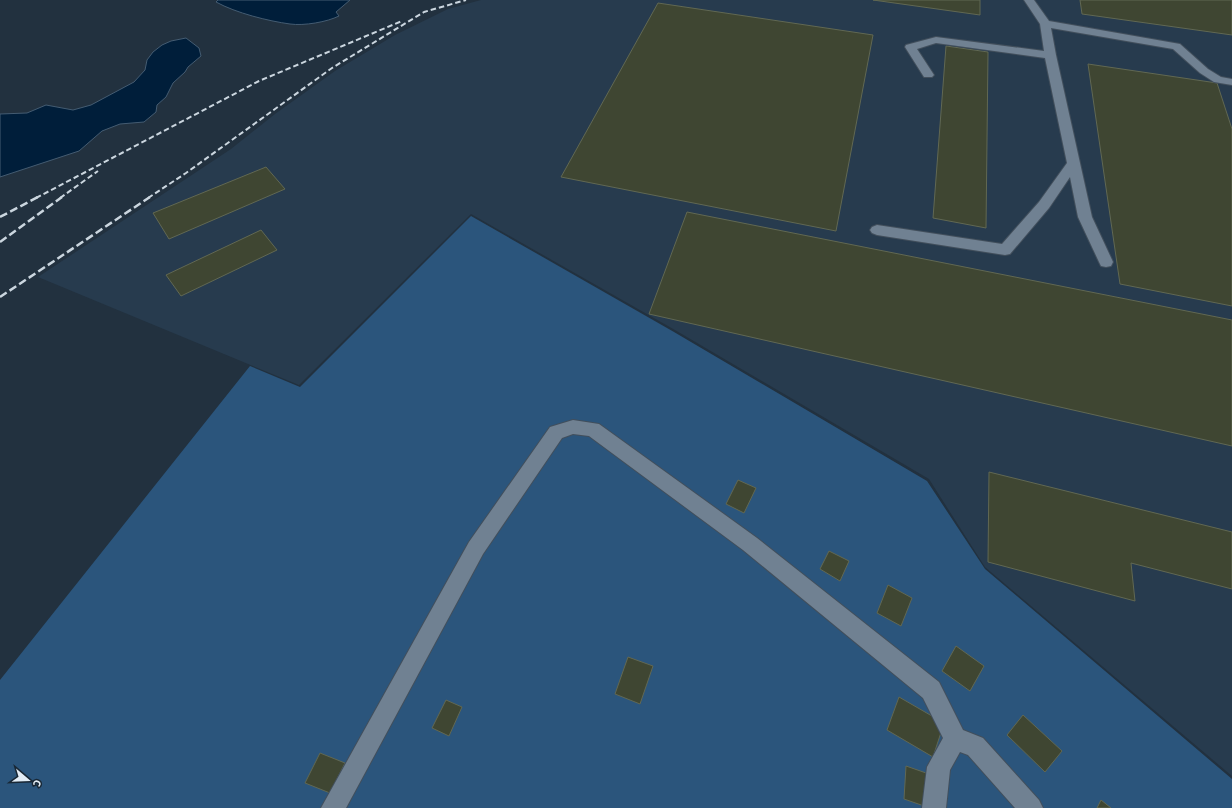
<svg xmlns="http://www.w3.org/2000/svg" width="1232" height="808" font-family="'Source Sans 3',sans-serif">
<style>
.built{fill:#273b4e}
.green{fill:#2b557c}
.water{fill:#001e3a;stroke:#445c72}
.building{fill:#3f4632;stroke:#616853}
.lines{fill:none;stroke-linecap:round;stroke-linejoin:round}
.lane-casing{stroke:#424f5c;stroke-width:2}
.lane{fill:#708192;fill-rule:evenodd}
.rail-far1{stroke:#cbd6df;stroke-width:2;stroke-dasharray:5.5 3;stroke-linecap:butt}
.rail{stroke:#cbd6df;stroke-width:2.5;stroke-dasharray:8 3.5;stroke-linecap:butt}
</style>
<rect width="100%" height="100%" fill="#22313f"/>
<polygon class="built" points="481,0 1232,0 1232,776 985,567 929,479 675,330 471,214 299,385 38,277 231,149 275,114 335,71 395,35 448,9"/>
<polygon class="green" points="471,216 674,332 927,481 985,569 1232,779 1232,808 0,808 0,680 250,366 300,387"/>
<g class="water">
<path d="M218,0h132l-14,12 3,4c-12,6 -35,10 -49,8 -22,-3 -54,-11 -74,-22z"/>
<polygon points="186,38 199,48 201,56 188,67 185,72 173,83 166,97 157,105 156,112 144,122 120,124 102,131 79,151 0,177 0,114 27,113 46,105 73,110 91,105 134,82 145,70 147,60 153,52 162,45 171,41"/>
</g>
<g class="building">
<polygon points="873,0 980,0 980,15"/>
<polygon points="1080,0 1232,0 1232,35 1082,14"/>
<polygon points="658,3 873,35 836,231 561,177"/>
<polygon points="946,46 988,52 986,228 933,218"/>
<polygon points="1088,64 1217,83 1232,129 1232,306 1120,284"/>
<polygon points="266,167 285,189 169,239 153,213"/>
<polygon points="687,212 1232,320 1232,446 649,314"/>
<polygon points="261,230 277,250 181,296 166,275"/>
<polygon points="989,472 1232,532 1232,589 1131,563 1135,601 988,562"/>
<polygon points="738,480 756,488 744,513 726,504"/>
<polygon points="829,551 849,561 840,581 820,569"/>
<polygon points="888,585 912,598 901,626 877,613"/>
<polygon points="956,646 984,666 970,691 942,671"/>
<polygon points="628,657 653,666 640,704 615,694"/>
<polygon points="899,697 944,723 933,757 887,730"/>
<polygon points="446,700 462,707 449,736 432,728"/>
<polygon points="1023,715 1062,751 1045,772 1007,735"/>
<polygon points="320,753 345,763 330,793 305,783"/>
<polygon points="906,766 929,774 927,807 904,799"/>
<polygon points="1101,800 1111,808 1097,808"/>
</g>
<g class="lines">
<defs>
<g id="lane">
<polygon points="1024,0 1034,0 1049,21 1180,44 1208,69 1221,77 1232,79 1232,85 1214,82 1200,73 1173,49 1051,28 1056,55 1092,217 1113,262 1111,266 1106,267 1101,266 1099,262 1078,217 1070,177 1049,208 1010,254 1005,255 877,235 872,233 870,230 872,227 877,225 1002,244 1039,202 1067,163 1045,58 936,43 917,49 934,75 932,77 924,77 905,47 906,45 936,37 1044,51 1040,24"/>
<polygon points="573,420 599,424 757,538 939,682 963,730 983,738 1039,800 1043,808 1015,808 968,755 960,752 950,770 946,808 922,808 927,767 943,738 923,698 743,550 589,436 573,434 562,438 483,554 346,808 321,808 469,542 550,427"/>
</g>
</defs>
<use href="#lane" class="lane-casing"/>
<use href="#lane" class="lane"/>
<g class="rail-far1">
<polyline points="36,198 259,81 402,21"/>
<polyline points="60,198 98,171"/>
<polyline points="148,198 186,173 332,68 424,12 466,0"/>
</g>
<g class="rail">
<polyline points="0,217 38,197"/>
<polyline points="0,242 62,197"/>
<polyline points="0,297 150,197"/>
</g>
</g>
<g transform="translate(28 780) rotate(109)" stroke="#182735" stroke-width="3" paint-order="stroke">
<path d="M0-3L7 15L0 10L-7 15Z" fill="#e3edf6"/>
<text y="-6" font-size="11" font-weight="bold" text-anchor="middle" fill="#e3edf6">С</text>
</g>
</svg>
